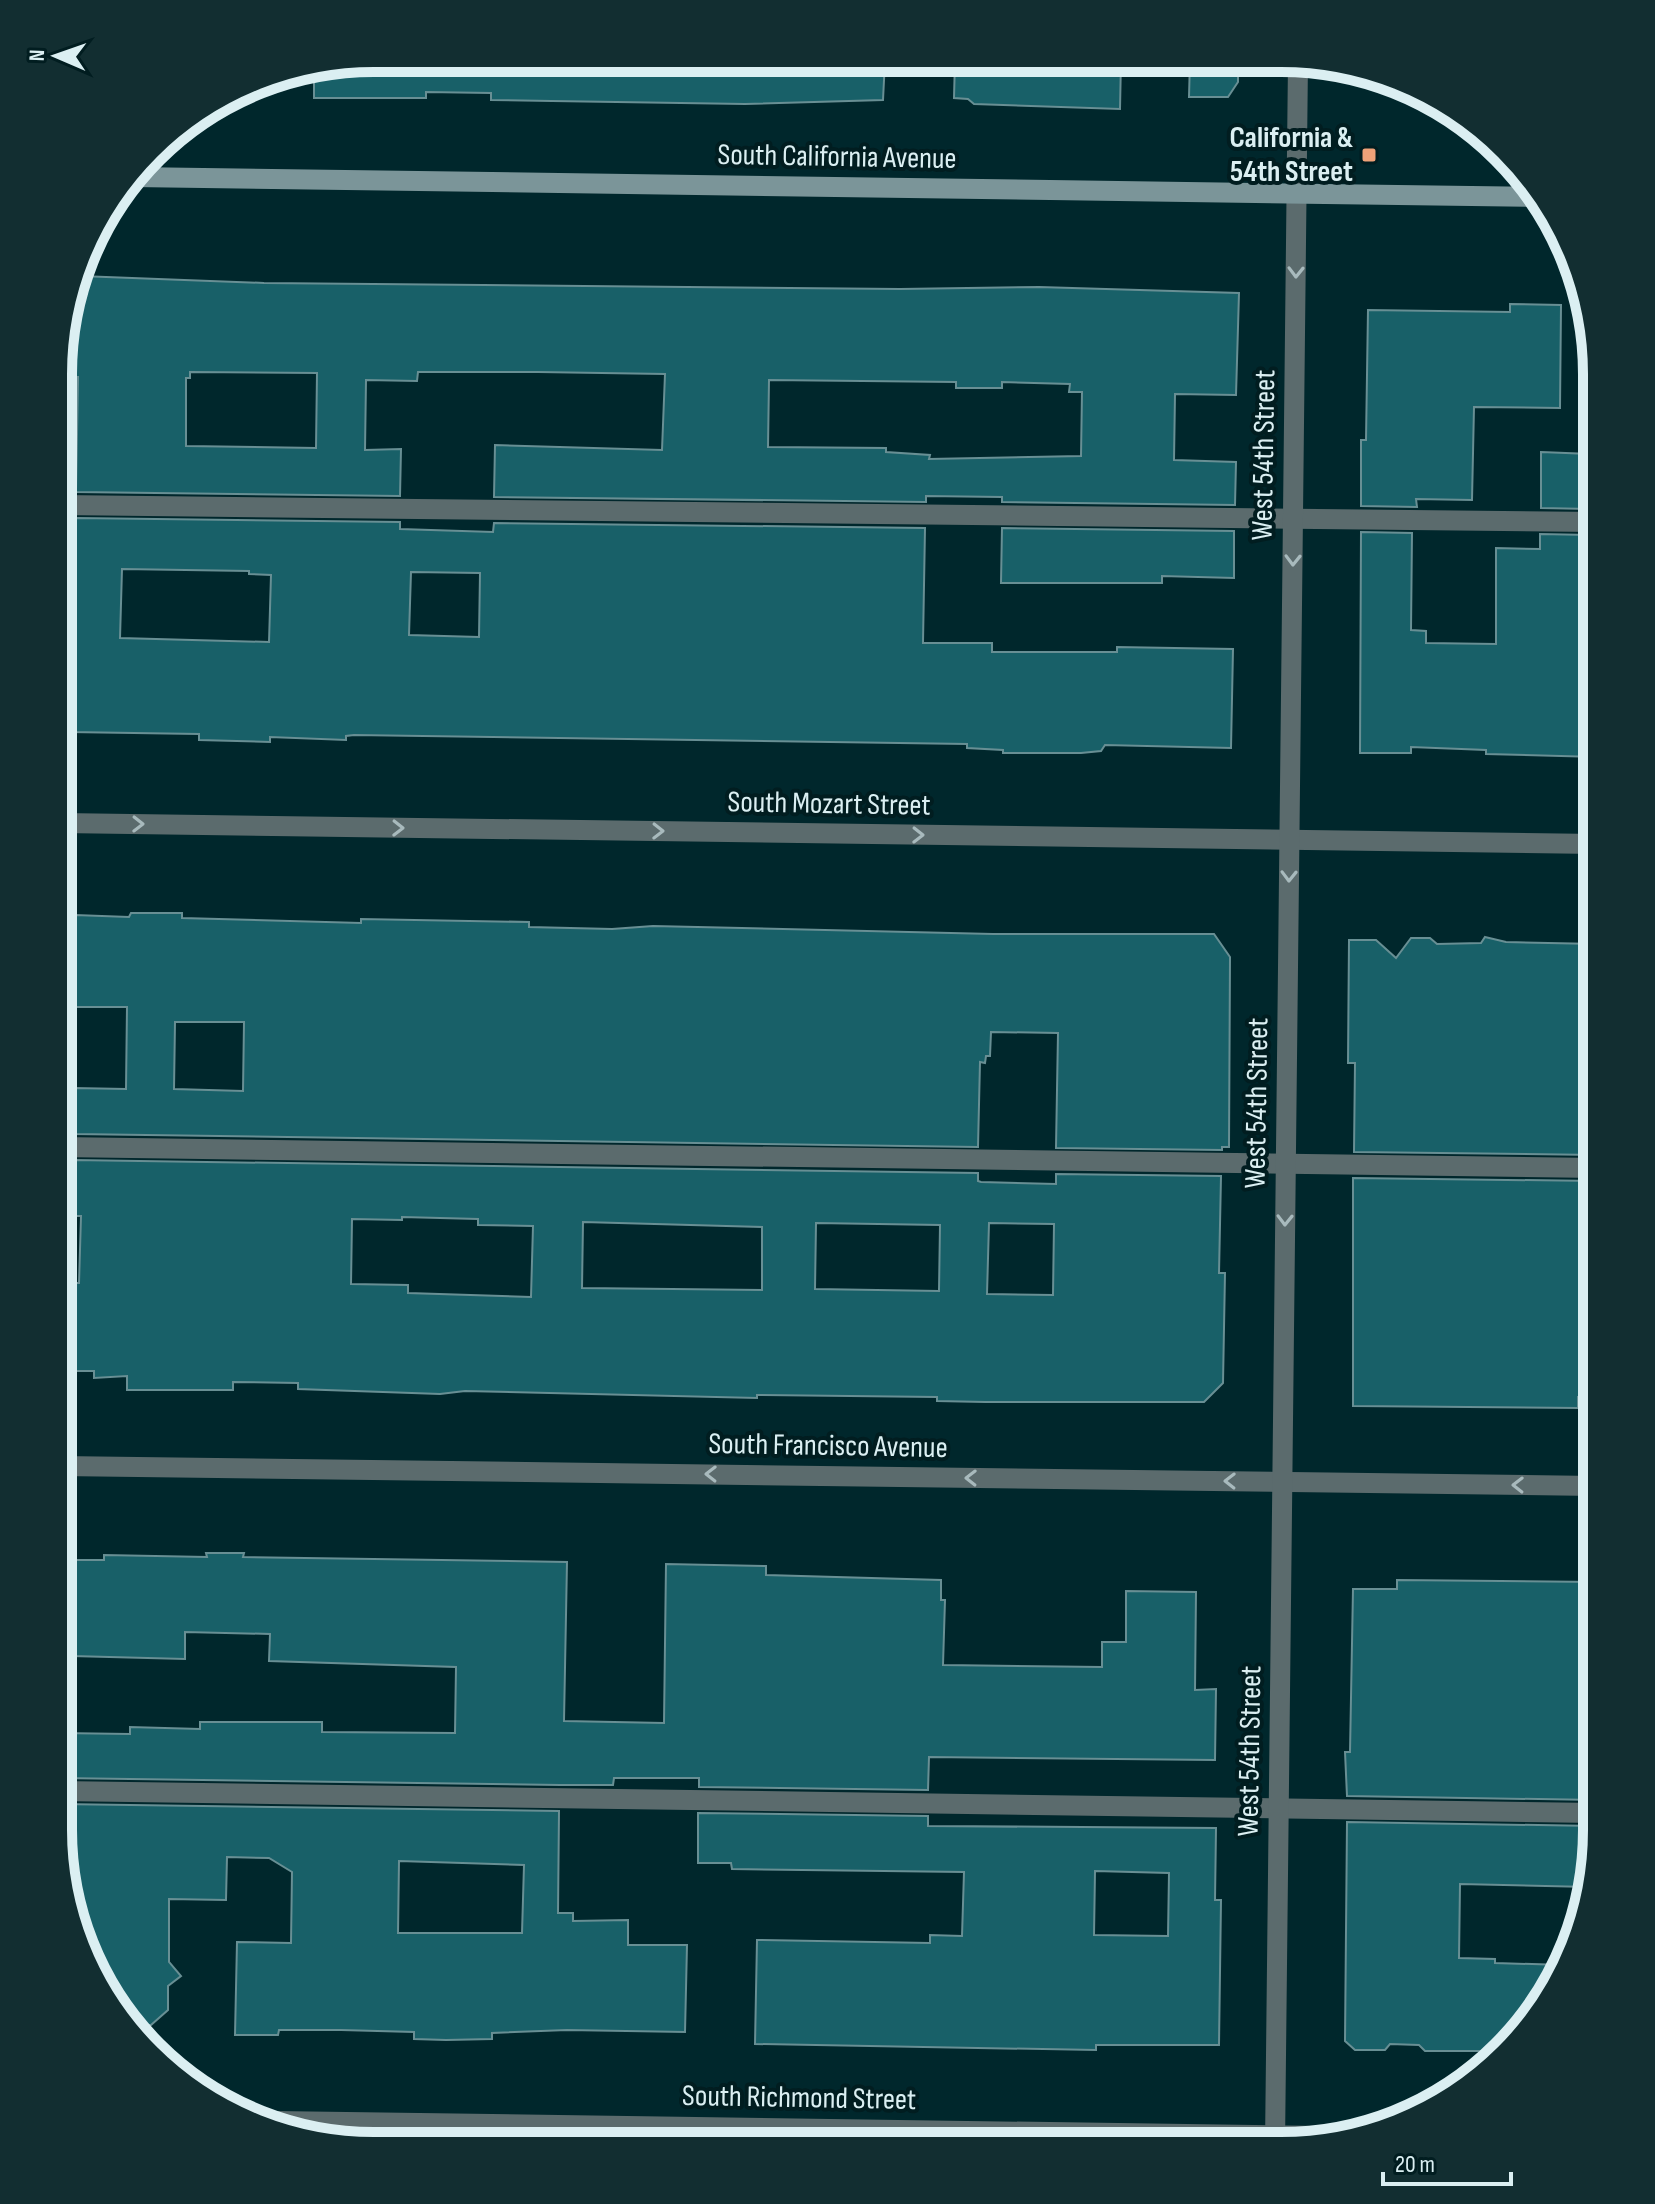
<svg xmlns="http://www.w3.org/2000/svg" width="1655" height="2204" font-family="'Sofia Sans Condensed',sans-serif">
<style>
.building{fill:#186068;stroke:#688f94;stroke-width:2;fill-rule:evenodd}
.lines{fill:none;stroke-linecap:round;stroke-linejoin:round}
.lane{stroke:#5b6b6d;stroke-width:20}
.street{stroke:#5b6b6d;stroke-width:20}
.secondary{stroke:#7b9599;stroke-width:20}
.oneway{stroke:#a8babd}
.poi-dot{fill:#f0a279;stroke:#011d20;stroke-width:3}
.labels{text-anchor:middle;dominant-baseline:central;stroke-width:8;stroke-linejoin:round;paint-order:stroke}
.poi-label{font-size:30px;font-weight:bold;fill:#dbeff2;stroke:#011d20;text-anchor:end}
.street-label{font-size:30px;fill:#dbeff2;stroke:#011d20}
.rim{fill:none;stroke:#dbeff2;stroke-width:10}
</style>
<rect width="100%" height="100%" fill="#00272c"/>
<g class="building">
<polygon points="375,58 885,60 883,100 745,104 552,101 491,100 491,93 426,92 426,98 314,98 314,68"/>
<polygon points="955,60 1121,60 1120,109 974,104 968,99 954,98"/>
<polygon points="1190,60 1238,61 1238,82 1228,97 1189,97"/>
<path d="M80,276l184,7 636,6 139,-2 200,6 -3,102 -61,-1 -1,66 62,2 -1,43 -233,-3v-5l-76,-1v6l-432,-5 1,-52 167,5 3,-76 -127,-2h-120l-1,9 -51,-1 -1,70 36,-1 -1,47 -324,-4 2,-115h-4l2,-90zM190,372l127,1 -1,75 -130,-2v-68h4zM769,380l187,2v6h46v-6l68,2 -1,8h13l-1,64 -152,3 1,-4 -44,-3v-4l-118,-1z"/>
<polygon points="1510,304 1561,305 1560,408 1474,407 1472,500 1416,499 1417,507 1361,506 1361,440 1366,440 1368,310 1510,312"/>
<polygon points="1541,452 1590,454 1590,509 1541,508"/>
<path d="M76,518l324,4v7l93,3 1,-9 431,5 -2,115h69v9h125v-5l116,2 -2,99 -126,-3 -4,6 -20,2h-78v-3l-36,-2v-4l-613,-9 -8,1v4l-76,-3v5l-71,-2v-6l-130,-2zM122,569l127,2v3l22,1 -2,67 -149,-4zM411,572l69,1 -1,64 -70,-2z"/>
<polygon points="1002,528 1234,531 1234,578 1162,576 1162,583 1001,583"/>
<polygon points="1361,532 1412,533 1411,630 1426,631 1426,643 1496,644 1496,548 1540,549 1540,534 1590,535 1590,551 1597,551 1597,757 1486,754 1486,750 1411,747 1411,753 1360,753"/>
<path d="M131,913h51v5l179,5v-4l168,3v5l83,2 41,-3 340,8h221l16,23 -1,190h-7v3l-166,-2 2,-115 -67,-1 -1,24h-4l-1,7 -5,-1 -2,85 -904,-13v-46l52,1 1,-82h-53l-2,-88 3,-4 54,2zM175,1022h69l-1,69 -69,-2z"/>
<polygon points="1485,937 1506,942 1597,944 1597,1155 1354,1152 1355,1063 1348,1063 1349,940 1376,940 1396,958 1411,938 1430,938 1437,944 1481,943"/>
<path d="M73,1160l905,13v8l3,1 75,2v-10l165,2 -2,97h6l-2,110 -19,19h-219l-48,-1v-4l-180,-2v3l-292,-7 -25,3 -142,-5v-6l-65,-1v8h-106v-14l-33,2v-7h-27l2,-88h10l2,-67h-8l1,-7h-5zM402,1217l76,2v6l55,1 -2,71 -123,-4v-8l-57,-1 1,-65 50,1zM583,1222l179,5v63l-180,-2zM816,1223l124,2 -1,66 -124,-2zM989,1223l65,1 -1,71 -66,-1z"/>
<polygon points="1353,1178 1597,1181 1597,1239 1579,1240 1579,1304 1597,1304 1596,1397 1578,1397 1578,1408 1353,1406"/>
<polygon points="206,1553 244,1553 243,1557 567,1562 564,1721 664,1723 666,1564 766,1566 766,1575 941,1580 941,1600 945,1600 943,1665 1102,1667 1102,1642 1126,1642 1126,1591 1196,1592 1195,1690 1216,1689 1215,1760 929,1757 928,1790 699,1787 699,1778 614,1778 613,1785 560,1785 59,1778 60,1733 130,1734 130,1727 200,1729 200,1722 322,1722 322,1732 455,1733 456,1667 269,1661 270,1634 185,1632 185,1659 72,1656 75,1560 104,1560 104,1555 207,1557"/>
<polygon points="1397,1580 1596,1582 1596,1800 1347,1796 1345,1752 1350,1752 1353,1589 1397,1589"/>
<path d="M59,1804l500,7 -1,102h15v8l55,-1v25h59l-2,87 -118,-2 -75,3v6l-46,1 -32,-1v-7l-73,-2h-62l-1,5h-43l2,-93 54,1 1,-71 -23,-14 -42,-1 -1,43 -57,-1v63l12,14 -13,10v24l-17,15h-23l-37,-55 -33,-140zM399,1861l125,4 -2,68h-124z"/>
<path d="M698,1813l230,3v10l288,2 -1,72h6l-2,145h-123v5l-341,-6 2,-104 173,3v-8l32,1 2,-64 -232,-3 -1,-6h-33zM1095,1871l74,2 -1,63 -74,-1z"/>
<polygon points="1347,1822 1596,1826 1596,1851 1589,1887 1460,1884 1459,1958 1495,1959 1495,1963 1564,1965 1543,2006 1504,2051 1425,2051 1419,2045 1390,2044 1385,2050 1355,2050 1345,2041"/>
</g>
<g class="lines">
<g class="lane">
<polyline points="60,505 1597,522"/>
<polyline points="59,1147 1597,1168"/>
<polyline points="58,1791 1596,1813"/>
</g>
<g class="street">
<polyline points="60,823 1597,844"/>
<polyline points="59,1466 1596,1486"/>
<polyline points="274,2121 1324,2136"/>
<polyline points="1275,2146 1298,61"/>
</g>
<polyline class="secondary" points="133,177 1540,197"/>
</g>
<defs><path id="oneway-chevron" d="M-2-3.5L2.5 0L-2 3.5" fill="none" stroke-width="1.6" stroke-linecap="round" stroke-linejoin="round" transform="scale(2)"/></defs>
<g class="oneway">
<use href="#oneway-chevron" transform="translate(1296 272) rotate(91)"/>
<use href="#oneway-chevron" transform="translate(1293 560) rotate(91)"/>
<use href="#oneway-chevron" transform="translate(138 824) rotate(1)"/>
<use href="#oneway-chevron" transform="translate(398 828) rotate(1)"/>
<use href="#oneway-chevron" transform="translate(658 831) rotate(1)"/>
<use href="#oneway-chevron" transform="translate(918 835) rotate(1)"/>
<use href="#oneway-chevron" transform="translate(1289 876) rotate(91)"/>
<use href="#oneway-chevron" transform="translate(1285 1220) rotate(91)"/>
<use href="#oneway-chevron" transform="translate(711 1474) rotate(-179)"/>
<use href="#oneway-chevron" transform="translate(971 1478) rotate(-179)"/>
<use href="#oneway-chevron" transform="translate(1230 1481) rotate(-179)"/>
<use href="#oneway-chevron" transform="translate(1518 1485) rotate(-179)"/>
</g>
<rect class="poi-dot" x="1361" y="147" width="16" height="16" rx="4"/>
<g class="labels">
<g class="poi-label">
<text x="1353" y="138">California &amp;<tspan x="1353" dy="34">54th Street</tspan></text>
</g>
<g class="street-label">
<text transform="translate(837 157) rotate(1)">South California Avenue</text>
<text transform="translate(1264 455) rotate(-89)">West 54th Street</text>
<text transform="translate(829 804) rotate(1)">South Mozart Street</text>
<text transform="translate(1257 1103) rotate(-89)">West 54th Street</text>
<text transform="translate(828 1446) rotate(1)">South Francisco Avenue</text>
<text transform="translate(1250 1751) rotate(-89)">West 54th Street</text>
<text transform="translate(799 2098) rotate(1)">South Richmond Street</text>
</g>
</g>
<path d="M0 0H1655V2204H0ZM374 72H1281A302 302 0 0 1 1583 374V1830A302 302 0 0 1 1281 2132H374A302 302 0 0 1 72 1830V374A302 302 0 0 1 374 72Z" fill="#122e31" fill-rule="evenodd"/>
<path class="rim" d="M374 72H1281A302 302 0 0 1 1583 374V1830A302 302 0 0 1 1281 2132H374A302 302 0 0 1 72 1830V374A302 302 0 0 1 374 72Z"/>
<g transform="translate(56 56) rotate(272)" stroke="#011d20" stroke-width="6" paint-order="stroke">
<path d="M0-6L14 30L0 20L-14 30Z" fill="#dbeff2"/>
<text y="-12" font-size="22" font-weight="bold" text-anchor="middle" fill="#dbeff2">N</text>
</g>
<path d="M1383 2172v12h128v-12" fill="none" stroke="#dbeff2" stroke-width="4"/>
<text x="1395" y="2172" font-size="24" fill="#dbeff2" stroke="#011d20" stroke-width="6" paint-order="stroke">20 m</text>
</svg>
